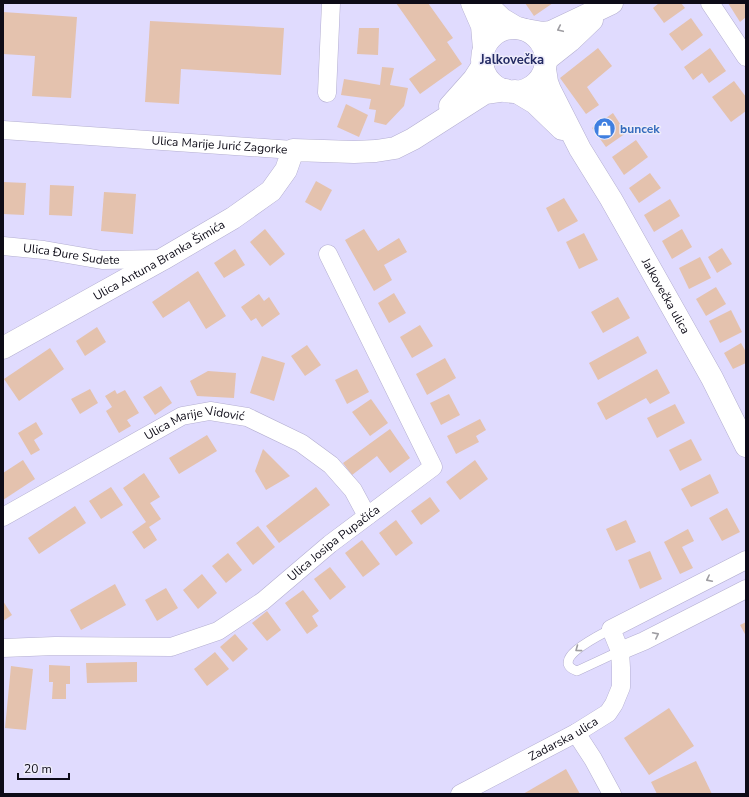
<svg xmlns="http://www.w3.org/2000/svg" width="749" height="797" font-family="'Nunito Sans',sans-serif">
<style>
.building{fill:#e4c2ae}
.lines{fill:none;stroke-linecap:round;stroke-linejoin:round}
.service-casing{stroke:#b4afd1;stroke-width:10}
.minor-casing{stroke:#b4afd1;stroke-width:19}
.tertiary-casing{stroke:#b4afd1;stroke-width:23}
.secondary-casing{stroke:#b4afd1;stroke-width:23}
.service{stroke:#fff;stroke-width:9}
.minor{stroke:#fff;stroke-width:18}
.tertiary{stroke:#fff;stroke-width:22}
.secondary{stroke:#fff;stroke-width:22}
.oneway{stroke:#9e9da2}
.labels{text-anchor:middle;dominant-baseline:central;stroke-width:3;stroke-linejoin:round;paint-order:stroke}
.shop-label{font-size:12px;font-weight:bold;fill:#366cbe;stroke:#edebfa;text-anchor:start}
.street-label{font-size:12px;fill:#0d0b17;stroke:#edebfa}
.neighbourhood-label{font-size:13px;font-weight:bold;fill:#232a63;stroke:#edebfa}
</style>
<rect width="100%" height="100%" fill="#e0dbfe"/>
<g class="building">
<polygon points="396,3 428,3 453,38 447,42 462,64 420,94 409,79 436,60"/>
<polygon points="525,3 553,3 534,16"/>
<polygon points="659,3 681,3 685,8 664,23 653,8"/>
<polygon points="728,3 746,3 746,17 740,22"/>
<polygon points="3,12 77,17 71,98 32,96 35,56 3,54"/>
<polygon points="691,18 703,35 682,51 669,34"/>
<polygon points="150,21 284,28 281,75 181,69 179,104 145,102"/>
<polygon points="359,28 379,28 378,55 357,54"/>
<polygon points="598,48 612,66 587,87 599,105 586,114 560,78"/>
<polygon points="710,48 726,71 709,83 702,73 693,80 684,67"/>
<polygon points="382,67 394,68 390,85 408,88 404,106 386,125 374,122 376,110 369,109 371,99 341,95 344,79 380,85"/>
<polygon points="734,81 746,97 746,111 731,122 712,97"/>
<polygon points="346,104 368,115 359,137 337,127"/>
<polygon points="613,113 626,133 606,147 592,128"/>
<polygon points="636,140 648,157 624,175 612,157"/>
<polygon points="650,173 661,188 639,203 629,188"/>
<polygon points="316,181 332,190 321,211 305,202"/>
<polygon points="3,182 26,183 24,215 3,214"/>
<polygon points="50,185 74,186 72,216 49,215"/>
<polygon points="104,192 136,194 133,234 101,231"/>
<polygon points="564,198 578,221 558,232 546,208"/>
<polygon points="670,199 680,216 654,232 644,215"/>
<polygon points="265,229 285,254 270,266 250,242"/>
<polygon points="364,229 378,251 399,238 407,252 384,265 392,280 374,291 345,240"/>
<polygon points="682,229 692,247 672,259 662,241"/>
<polygon points="584,233 598,260 579,269 566,242"/>
<polygon points="722,248 732,264 717,273 708,257"/>
<polygon points="235,249 245,265 224,278 214,263"/>
<polygon points="700,257 711,278 689,289 679,268"/>
<polygon points="198,271 226,316 206,329 189,301 163,318 152,302"/>
<polygon points="716,287 726,304 706,316 696,299"/>
<polygon points="394,293 406,313 389,323 378,303"/>
<polygon points="259,294 264,301 269,297 280,314 262,327 256,318 251,321 241,307"/>
<polygon points="618,297 630,318 603,333 591,312"/>
<polygon points="731,310 742,332 720,343 709,321"/>
<polygon points="420,325 433,346 412,358 400,337"/>
<polygon points="97,327 106,342 85,356 76,341"/>
<polygon points="638,336 647,353 598,380 589,363"/>
<polygon points="741,343 746,352 746,363 733,369 724,353"/>
<polygon points="307,345 321,365 305,376 291,356"/>
<polygon points="50,348 64,369 19,401 4,379"/>
<polygon points="262,356 285,363 274,401 250,393"/>
<polygon points="445,358 456,378 427,395 416,374"/>
<polygon points="357,369 369,392 347,404 335,380"/>
<polygon points="657,369 670,393 650,404 646,398 606,420 597,403"/>
<polygon points="208,371 236,373 234,398 197,396 190,381"/>
<polygon points="161,386 172,403 155,415 143,397"/>
<polygon points="90,389 98,403 80,414 71,399"/>
<polygon points="115,390 117,394 125,390 139,413 127,420 131,426 119,433 106,411 112,407 105,396"/>
<polygon points="449,394 460,415 441,425 430,403"/>
<polygon points="371,399 388,423 370,436 352,412"/>
<polygon points="675,404 685,423 657,438 647,418"/>
<polygon points="480,419 486,430 476,436 479,442 456,454 447,436"/>
<polygon points="36,422 43,434 34,440 40,450 31,455 18,433"/>
<polygon points="390,429 410,458 390,473 377,456 352,475 343,463"/>
<polygon points="207,435 217,451 179,474 169,458"/>
<polygon points="691,439 702,460 680,471 669,450"/>
<polygon points="263,449 290,476 266,490 255,471"/>
<polygon points="23,460 35,479 3,500 3,473"/>
<polygon points="475,460 488,479 460,500 446,482"/>
<polygon points="144,473 160,497 150,503 161,519 149,527 157,540 144,549 132,532 146,522 123,488"/>
<polygon points="710,474 719,493 691,507 681,489"/>
<polygon points="111,487 123,505 101,519 89,501"/>
<polygon points="316,487 330,505 279,543 266,526"/>
<polygon points="430,497 440,511 421,525 411,511"/>
<polygon points="75,506 86,523 39,554 28,538"/>
<polygon points="727,508 740,532 722,541 709,518"/>
<polygon points="396,520 413,543 396,556 379,533"/>
<polygon points="626,520 636,542 616,551 606,529"/>
<polygon points="258,526 275,547 253,565 236,543"/>
<polygon points="688,529 694,541 682,547 693,568 680,574 664,542"/>
<polygon points="362,540 380,564 363,577 345,553"/>
<polygon points="650,551 662,579 640,589 628,560"/>
<polygon points="228,553 242,570 226,583 212,566"/>
<polygon points="330,567 346,587 330,600 314,579"/>
<polygon points="202,574 217,593 198,609 183,590"/>
<polygon points="115,584 126,605 81,630 70,610"/>
<polygon points="166,588 178,608 157,621 145,600"/>
<polygon points="303,590 319,611 312,616 318,626 307,634 285,603"/>
<polygon points="3,601 12,615 3,621"/>
<polygon points="267,611 281,630 267,641 252,623"/>
<polygon points="746,622 746,636 740,625"/>
<polygon points="235,634 248,649 233,662 220,647"/>
<polygon points="215,652 229,669 207,686 194,669"/>
<polygon points="137,662 137,682 87,683 86,663"/>
<polygon points="49,665 70,666 70,684 66,684 66,699 52,699 53,682 49,682"/>
<polygon points="11,666 33,669 26,730 5,728"/>
<polygon points="669,708 694,746 649,775 624,738"/>
<polygon points="696,761 712,794 657,794 651,782"/>
<polygon points="566,769 580,794 523,794"/>
</g>
<g class="lines">
<defs>
<path id="service" d="M611,629c-9,5 -64,31 -34,42l43,-20"/>
<g id="minor">
<polyline points="710,3 746,57"/>
<polyline points="327,93 331,3"/>
<path id="s1" d="M3,130l290,20"/>
<path id="s2" d="M3,246l41,4 58,10 61,-1"/>
<path id="s3" d="M3,517l179,-101 28,-5 37,6 54,26 30,22 22,25 14,26"/>
<path id="s4" d="M3,648l52,-2 116,1 47,-16 45,-30 67,-57 103,-77 -105,-213"/>
<polyline points="620,651 644,641 746,589"/>
<polyline points="576,733 593,759 612,794"/>
<path id="s5" d="M460,794l116,-61 32,-20 6,-9 7,-17v-19l-1,-17 -9,-22 135,-69"/>
</g>
<g id="tertiary">
<polyline points="526,30 543,33 551,32 612,3"/>
<polyline points="546,60 570,41 592,20"/>
<polyline points="450,106 474,79 483,65"/>
<path id="s6" d="M3,348l160,-89 70,-41 38,-27 15,-21 7,-20 61,2 22,-1 19,-3 18,-9 72,-46 21,-3"/>
</g>
<g id="secondary">
<polyline points="472,3 482,26 484,49"/>
<polyline points="485,3 502,19 517,28"/>
<circle cx="514" cy="60" r="32"/>
<path id="s7" d="M545,69l2,13 3,8 30,59 31,50 101,179 34,68"/>
<polyline points="515,91 535,103 562,129"/>
</g>
</defs>
<use href="#service" class="service-casing"/>
<use href="#minor" class="minor-casing"/>
<use href="#tertiary" class="tertiary-casing"/>
<use href="#secondary" class="secondary-casing"/>
<use href="#service" class="service"/>
<use href="#minor" class="minor"/>
<use href="#tertiary" class="tertiary"/>
<use href="#secondary" class="secondary"/>
</g>
<defs><path id="oneway-chevron" d="M-2-3.5L2.5 0L-2 3.5" fill="none" stroke-width="1.6" stroke-linecap="round" stroke-linejoin="round"/></defs>
<g class="oneway">
<use href="#oneway-chevron" transform="translate(560 29) rotate(155)"/>
<use href="#oneway-chevron" transform="translate(709 579) rotate(153)"/>
<use href="#oneway-chevron" transform="translate(656 635) rotate(-27)"/>
<use href="#oneway-chevron" transform="translate(578 649) rotate(143)"/>
</g>
<defs>
<symbol id="shop-disc" viewBox="-11 -11 22 22"><circle r="9.5" fill="#3f7fe0" stroke="#edebfa"/><path d="M-5-2.5h2.3a2.7 3.5 0 0 1 5.4 0H5L5.5 6h-11ZM-1.5-2.5h3a1.5 2.3 0 0 0-3 0Z" fill="#fff"/></symbol>
</defs>
<g fill-rule="evenodd">
<use href="#shop-disc" x="592" y="116" width="25" height="25"/>
</g>
<g class="labels">
<g class="shop-label">
<text x="620" y="129">buncek</text>
</g>
<g class="street-label">
<text stroke="none"><textPath href="#s1" startOffset="217">Ulica Marije Jurić Zagorke</textPath></text>
<text stroke="none"><textPath href="#s2" startOffset="69">Ulica Đure Sudete</textPath></text>
<text stroke="none"><textPath href="#s6" startOffset="179">Ulica Antuna Branka Šimića</textPath></text>
<text stroke="none"><textPath href="#s7" startOffset="258">Jalkovečka ulica</textPath></text>
<text stroke="none"><textPath href="#s3" startOffset="216">Ulica Marije Vidović</textPath></text>
<text stroke="none"><textPath href="#s4" startOffset="363">Ulica Josipa Pupačića</textPath></text>
<text stroke="none"><textPath href="#s5" startOffset="117">Zadarska ulica</textPath></text>
</g>
<g class="neighbourhood-label">
<text x="512" y="60">Jalkovečka</text>
</g>
</g>
<rect width="749" height="797" fill="none" stroke="#0d0b17" stroke-width="8"/>
<path d="M18 773v6h51v-6" fill="none" stroke="#0d0b17" stroke-width="2"/>
<text x="24" y="773" font-size="12" fill="#0d0b17" stroke="#edebfa" stroke-width="3" paint-order="stroke">20 m</text>
</svg>
